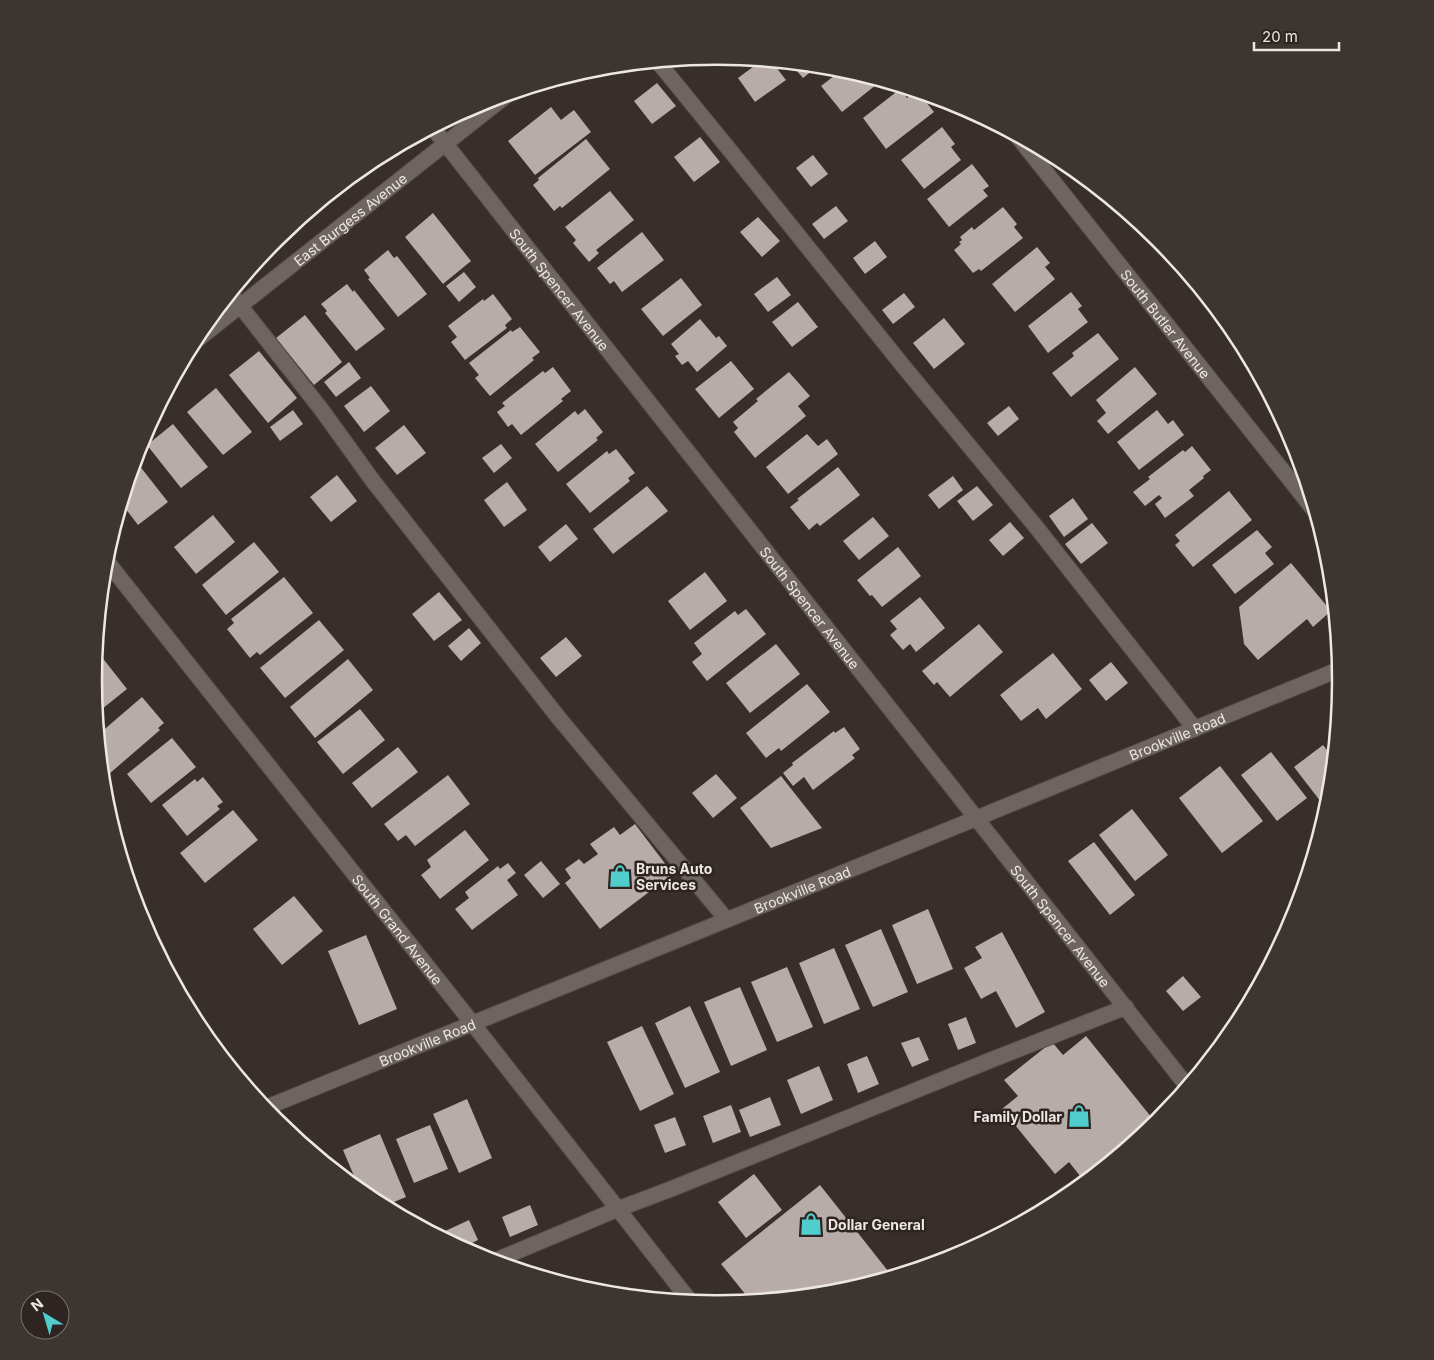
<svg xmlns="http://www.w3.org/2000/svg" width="1434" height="1360" font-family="Inter,sans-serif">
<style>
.building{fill:#b7aca7}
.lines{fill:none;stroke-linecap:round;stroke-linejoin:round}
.minor-casing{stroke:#554d4a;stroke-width:17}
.minor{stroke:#6f6560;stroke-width:15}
.labels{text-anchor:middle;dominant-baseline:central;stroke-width:5;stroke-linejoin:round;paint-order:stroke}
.street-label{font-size:14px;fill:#ede7e4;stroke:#2e2522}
.poi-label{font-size:14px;font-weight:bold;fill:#ede7e4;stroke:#2e2522;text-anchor:start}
.rim{fill:none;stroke:#ede7e4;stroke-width:2.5}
</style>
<rect width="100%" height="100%" fill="#382f2b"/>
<g class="building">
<polygon points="761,61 772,62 786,80 755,102 738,78"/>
<polygon points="791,64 818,66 803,78"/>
<polygon points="843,69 881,81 842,112 821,86"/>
<polygon points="657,83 676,106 652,124 634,101"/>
<polygon points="900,89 907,98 916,92 919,93 934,112 886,149 863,118"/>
<polygon points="551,107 561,120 574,110 591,132 535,175 508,141"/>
<polygon points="942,127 955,144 951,147 961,160 924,189 901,160"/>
<polygon points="700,137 720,162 694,182 674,157"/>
<polygon points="586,139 610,169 562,208 560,206 554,211 533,185 539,180 538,178"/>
<polygon points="813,155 828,174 811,187 796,168"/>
<polygon points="972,164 989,186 983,190 988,196 949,227 927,199"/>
<polygon points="610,191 634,220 596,250 599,253 589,262 573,243 576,240 565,227"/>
<polygon points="836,206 848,221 824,239 812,224"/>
<polygon points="1003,207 1017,224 1014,227 1023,238 981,271 979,269 973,273 954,250 961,244 959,242 962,240 960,237 972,227 974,230"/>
<polygon points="433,213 471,261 443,284 405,237"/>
<polygon points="758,217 780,241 762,257 740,232"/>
<polygon points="642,232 664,260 622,292 614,281 610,284 597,268"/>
<polygon points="875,241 887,257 865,274 853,258"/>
<polygon points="1037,247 1050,263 1045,267 1055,279 1015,312 992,284"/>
<polygon points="388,250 394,258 397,256 427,294 398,317 368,279 370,278 364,270"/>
<polygon points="464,272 476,287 459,302 446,286"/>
<polygon points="777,277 791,295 768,312 754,294"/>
<polygon points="681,278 702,305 663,336 641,309"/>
<polygon points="347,284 353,292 354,290 385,329 356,351 325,313 327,311 321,304"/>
<polygon points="1071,292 1082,306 1078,309 1088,322 1048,353 1028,326"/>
<polygon points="904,293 915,307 893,324 882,310"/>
<polygon points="493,294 512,319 505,325 507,328 465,360 451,342 457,337 448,326 483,299 484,301"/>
<polygon points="798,302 818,327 792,347 772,322"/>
<polygon points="305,315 342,362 314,385 276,338"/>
<polygon points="944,318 965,344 934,369 913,343"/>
<polygon points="700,319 716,338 719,336 727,346 697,372 688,361 682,365 675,356 679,354 671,344"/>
<polygon points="520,327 540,352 532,358 534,360 490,396 475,378 479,375 469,363 511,330 512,332"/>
<polygon points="1098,333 1119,359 1071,397 1052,373 1074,356 1072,353"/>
<polygon points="259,351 297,398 268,423 229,375"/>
<polygon points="731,361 754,389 719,418 695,389"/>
<polygon points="349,362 361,378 336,397 324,382"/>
<polygon points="553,367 571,391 561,399 563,401 521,435 512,424 508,427 497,412 505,406 502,403 543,371 545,373"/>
<polygon points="1135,367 1157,394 1108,434 1097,421 1106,413 1096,400"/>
<polygon points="789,372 810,396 798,406 806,416 755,458 734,432 738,428 733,422 758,401 756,399"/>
<polygon points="371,386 390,411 364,432 344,406"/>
<polygon points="216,388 252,432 223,455 187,412"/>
<polygon points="1009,406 1019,419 998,436 987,423"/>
<polygon points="585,409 603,432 596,438 598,440 558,472 535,444 575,411 578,415"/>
<polygon points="293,410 303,424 280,441 270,427"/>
<polygon points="1157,410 1168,424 1173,420 1184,435 1139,470 1117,442"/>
<polygon points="173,424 208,467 181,488 147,445"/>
<polygon points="404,425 426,453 397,475 375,448"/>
<polygon points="807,434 818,446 827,439 838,454 788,494 766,467"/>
<polygon points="501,444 512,458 494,473 482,458"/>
<polygon points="1192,446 1211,470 1203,476 1204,478 1189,490 1194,496 1165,518 1155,504 1162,498 1159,495 1145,506 1133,492 1150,479 1148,477 1183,450 1185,452"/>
<polygon points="616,449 635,473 628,478 630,481 590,513 566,484 607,451 609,454"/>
<polygon points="135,460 168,502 138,525 122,504"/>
<polygon points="838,467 860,495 820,526 817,523 809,530 790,507 799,500 797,499"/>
<polygon points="337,475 357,501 331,522 310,497"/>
<polygon points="953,476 963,490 939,509 928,495"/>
<polygon points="507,482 527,510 504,527 484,500"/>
<polygon points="647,486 668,511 613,554 593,529"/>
<polygon points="977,486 993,505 973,521 957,501"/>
<polygon points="1229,491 1252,520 1193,567 1175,545 1180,541 1175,535"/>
<polygon points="1073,498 1088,519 1064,537 1049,516"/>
<polygon points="213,515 235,542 196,574 174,547"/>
<polygon points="873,517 889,536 859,560 843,541"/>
<polygon points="1010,522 1024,538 1003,556 989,540"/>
<polygon points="1092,523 1108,543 1081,564 1065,544"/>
<polygon points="566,524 578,539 550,562 538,547"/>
<polygon points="1257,530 1272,547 1265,553 1274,564 1235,594 1212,565"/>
<polygon points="254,542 279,572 226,615 202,585"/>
<polygon points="898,547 921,576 882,607 872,595 870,596 857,580"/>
<polygon points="1291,563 1331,611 1313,627 1307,619 1258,660 1244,644 1239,607"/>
<polygon points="705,572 727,601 690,630 668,601"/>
<polygon points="284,577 313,613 260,655 257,652 250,658 227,629 234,623 231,619"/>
<polygon points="439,592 462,620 434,641 412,614"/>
<polygon points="920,597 945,628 916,652 910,644 903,650 890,635 897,629 890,621"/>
<polygon points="746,609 766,634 707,681 692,662 702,654 694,643 735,611 738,615"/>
<polygon points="319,620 344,650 285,698 260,668"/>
<polygon points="979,624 1003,652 950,697 937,682 934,685 922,671"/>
<polygon points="469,628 481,643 461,661 448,646"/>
<polygon points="566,637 582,656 556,677 540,658"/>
<polygon points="97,642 102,648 96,653"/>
<polygon points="776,644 800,674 750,713 726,683"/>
<polygon points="1053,653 1082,689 1046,719 1038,708 1021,721 1000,695"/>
<polygon points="101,656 127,689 97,713 93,680 95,660"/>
<polygon points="348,659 373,690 315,738 290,707"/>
<polygon points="1111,662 1128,683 1106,701 1089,680"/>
<polygon points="807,684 830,712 781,751 779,748 766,758 746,733"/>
<polygon points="142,697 164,723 158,728 160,730 109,774 102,766 99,734"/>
<polygon points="360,709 385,740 343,774 317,742"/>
<polygon points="844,727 860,749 852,755 855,758 813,790 804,777 793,786 783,773 793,765 792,763 834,731 835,733"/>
<polygon points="172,738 196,767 151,803 127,774"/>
<polygon points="1323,745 1333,758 1329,796 1321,802 1294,767"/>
<polygon points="398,747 418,772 372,808 352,783"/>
<polygon points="1271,752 1307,798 1277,821 1241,775"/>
<polygon points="1220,766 1263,821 1222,853 1179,798"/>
<polygon points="716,774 737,798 713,818 692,793"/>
<polygon points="448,775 470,804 415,846 406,835 398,841 384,824"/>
<polygon points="781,776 822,828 771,848 740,808"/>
<polygon points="203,777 223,802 217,806 220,809 187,836 162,805 195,779 197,782"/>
<polygon points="1132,809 1168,855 1135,881 1099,835"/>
<polygon points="233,810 258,840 205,883 180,853"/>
<polygon points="635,824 673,874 600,929 565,883 571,878 565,869 579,859 584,864 598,854 590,844 614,827 620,835"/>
<polygon points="465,830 489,860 440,899 421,875 431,867 427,860"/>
<polygon points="1094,842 1135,895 1110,915 1068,861"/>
<polygon points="541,861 560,884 543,898 524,875"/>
<polygon points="508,863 516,873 507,880 518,895 472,930 455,909 469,898 465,892 498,866 500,869"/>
<polygon points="294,896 323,931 282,965 253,929"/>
<polygon points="928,909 953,969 917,984 892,925"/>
<polygon points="881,929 908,992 873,1007 845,945"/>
<polygon points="1002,932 1045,1012 1016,1028 996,991 981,999 964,968 982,958 975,947"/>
<polygon points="366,935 397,1009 359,1025 328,951"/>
<polygon points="834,948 860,1009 824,1024 799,963"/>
<polygon points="787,967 813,1027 777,1042 751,982"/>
<polygon points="1183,976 1201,997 1183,1011 1166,991"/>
<polygon points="740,987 767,1050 731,1066 704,1002"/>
<polygon points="690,1006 720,1072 685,1088 655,1023"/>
<polygon points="966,1017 976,1043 958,1050 948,1024"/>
<polygon points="642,1026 674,1094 640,1111 607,1042"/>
<polygon points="1086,1036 1156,1123 1084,1181 1069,1162 1055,1174 1002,1109 1018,1096 1004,1080 1052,1042 1063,1055"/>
<polygon points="919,1037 929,1060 912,1067 901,1043"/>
<polygon points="867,1056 879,1084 858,1093 847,1064"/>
<polygon points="819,1066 833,1100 801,1114 787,1080"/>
<polygon points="770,1097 781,1125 750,1137 739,1110"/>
<polygon points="467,1099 492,1158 459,1173 433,1114"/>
<polygon points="731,1105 741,1132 713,1143 703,1116"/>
<polygon points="675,1117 686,1145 665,1153 654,1125"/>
<polygon points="430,1125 448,1169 414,1183 396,1139"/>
<polygon points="380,1134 406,1197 384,1206 370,1198 360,1190 343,1150"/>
<polygon points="754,1174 782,1210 746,1238 718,1202"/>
<polygon points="820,1185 892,1276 838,1292 750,1300 721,1264"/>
<polygon points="530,1205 538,1225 510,1237 502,1217"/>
<polygon points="469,1220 478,1240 462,1248 443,1237 441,1233"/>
</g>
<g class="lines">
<defs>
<g id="minor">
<polyline points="658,62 724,143 904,367 1037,528 1195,729"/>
<path id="s1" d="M433,128l754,958"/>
<path id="s2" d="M1018,137l296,373"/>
<polyline points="231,294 321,409 373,481 558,717 727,920"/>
<path id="s3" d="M193,343l314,-248"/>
<path id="s4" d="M105,559l368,465 217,277"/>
<path id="s5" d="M265,1108l712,-290 363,-149"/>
<polyline points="494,1261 618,1209 671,1189 996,1058 1126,1007"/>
</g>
</defs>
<use href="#minor" class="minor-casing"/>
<use href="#minor" class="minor"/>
</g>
<defs>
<symbol id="shop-bare" viewBox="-9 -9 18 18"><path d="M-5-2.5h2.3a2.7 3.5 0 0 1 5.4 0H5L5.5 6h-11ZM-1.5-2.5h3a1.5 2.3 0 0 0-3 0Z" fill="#52cdce" stroke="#2e2522" stroke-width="2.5" paint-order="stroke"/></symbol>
</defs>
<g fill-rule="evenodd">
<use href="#shop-bare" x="604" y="860" width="32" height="32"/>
<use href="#shop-bare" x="1063" y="1100" width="32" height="32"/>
<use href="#shop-bare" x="795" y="1208" width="32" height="32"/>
</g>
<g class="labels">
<g class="street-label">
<text stroke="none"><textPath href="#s3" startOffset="200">East Burgess Avenue</textPath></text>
<text stroke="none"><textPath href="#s1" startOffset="205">South Spencer Avenue</textPath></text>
<text stroke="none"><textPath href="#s2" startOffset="238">South Butler Avenue</textPath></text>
<text stroke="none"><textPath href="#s1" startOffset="610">South Spencer Avenue</textPath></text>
<text stroke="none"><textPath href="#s5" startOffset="985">Brookville Road</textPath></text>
<text stroke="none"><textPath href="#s5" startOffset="580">Brookville Road</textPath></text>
<text stroke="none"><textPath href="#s1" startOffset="1015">South Spencer Avenue</textPath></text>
<text stroke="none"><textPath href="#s4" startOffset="472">South Grand Avenue</textPath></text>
<text stroke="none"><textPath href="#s5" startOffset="175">Brookville Road</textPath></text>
</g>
<g class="poi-label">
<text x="636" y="868">Bruns Auto<tspan x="636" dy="16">Services</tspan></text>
<text x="1062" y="1116" text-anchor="end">Family Dollar</text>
<text x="828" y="1224">Dollar General</text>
</g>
</g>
<path d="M0 0H1434V1360H0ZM102 680a615 615 0 1 1 1230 0a615 615 0 1 1-1230 0Z" fill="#3d3532" fill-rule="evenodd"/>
<path class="rim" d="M102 680a615 615 0 1 1 1230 0a615 615 0 1 1-1230 0Z"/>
<g transform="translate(45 1315) rotate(322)"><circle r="24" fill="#2e2522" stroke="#7a7370"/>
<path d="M0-4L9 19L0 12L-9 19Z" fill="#52cdce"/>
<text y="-8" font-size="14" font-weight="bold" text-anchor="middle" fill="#ede7e4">N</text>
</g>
<path d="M1254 42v8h85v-8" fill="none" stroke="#ede7e4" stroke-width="2.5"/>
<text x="1262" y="42" font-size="15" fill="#ede7e4" stroke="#2e2522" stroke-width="4" paint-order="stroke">20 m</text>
</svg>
